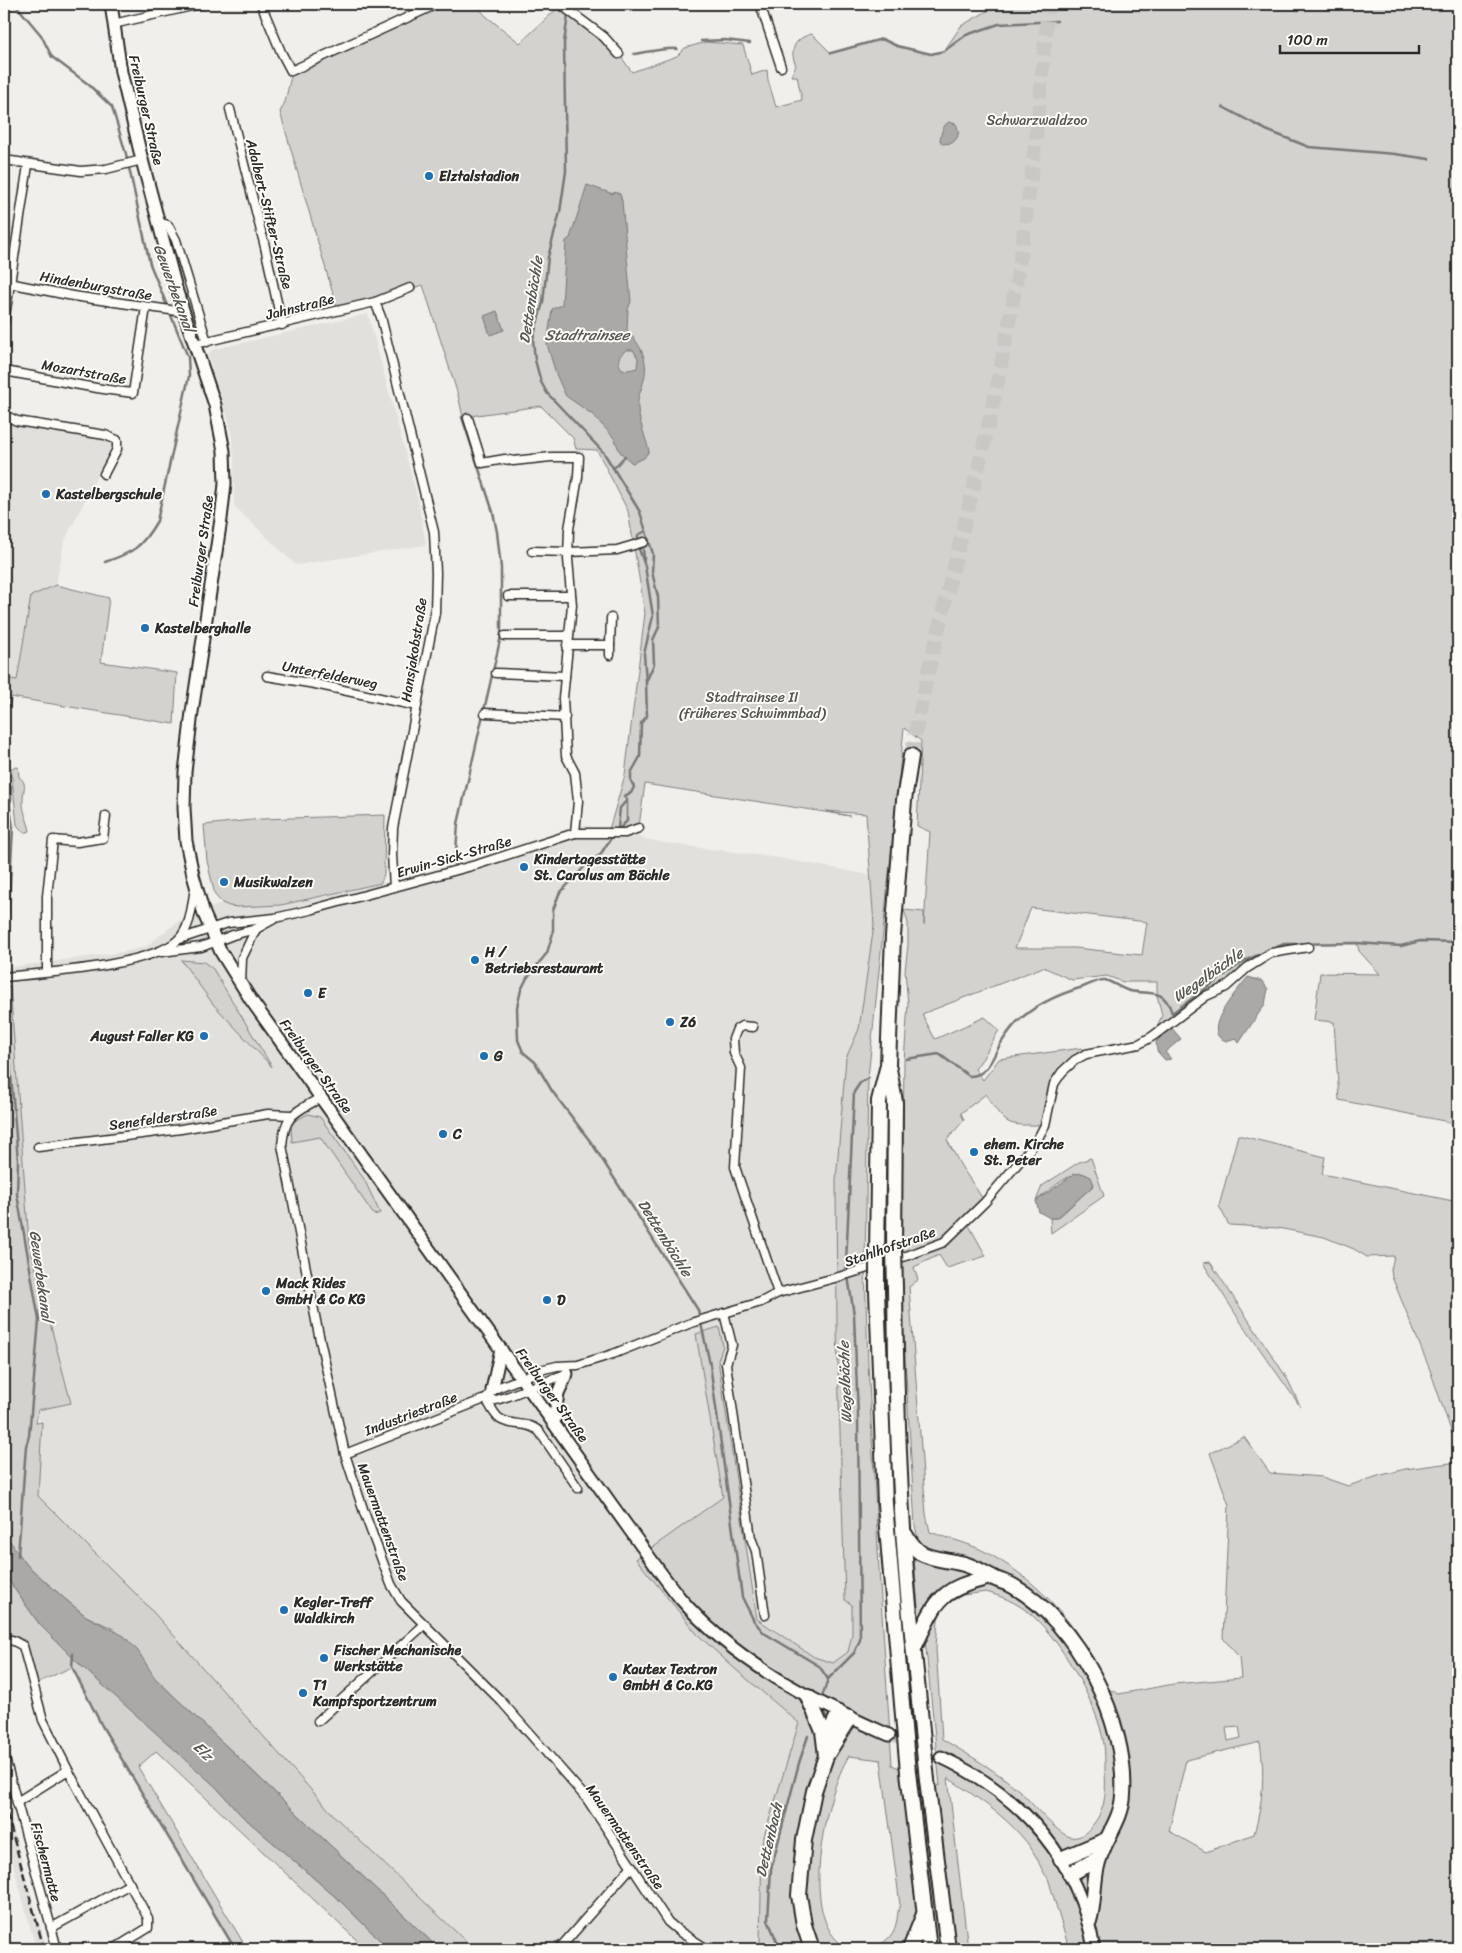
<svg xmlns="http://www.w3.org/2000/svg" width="1462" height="1953" font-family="Sriracha,sans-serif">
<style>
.built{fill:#e1e0dc}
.green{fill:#d3d2cf;stroke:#7f7e7d;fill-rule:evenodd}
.water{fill:#aaa9a7;stroke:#777775;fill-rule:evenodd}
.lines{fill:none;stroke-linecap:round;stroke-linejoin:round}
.stream{stroke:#777775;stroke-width:2.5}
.secondary-tunnel{stroke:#c9c8c5;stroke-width:11;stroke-dasharray:11 5.5;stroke-linecap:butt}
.highway-tunnel{stroke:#c9c8c5;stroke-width:14;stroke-dasharray:14 7;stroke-linecap:butt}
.street-casing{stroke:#2b2b2b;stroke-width:11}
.secondary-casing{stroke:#2b2b2b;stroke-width:15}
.highway-casing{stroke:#2b2b2b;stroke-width:18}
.street{stroke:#fdfcf7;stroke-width:8}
.secondary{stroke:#fdfcf7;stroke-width:11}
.highway{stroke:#fdfcf7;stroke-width:14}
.rail{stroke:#2b2b2b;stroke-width:2.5;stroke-dasharray:8 4;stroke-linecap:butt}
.highway-bridge-casing{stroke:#2b2b2b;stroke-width:18;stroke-linecap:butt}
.highway-bridge{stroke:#fdfcf7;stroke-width:14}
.poi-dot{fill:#1f6fb2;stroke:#fdfcf7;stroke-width:2}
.labels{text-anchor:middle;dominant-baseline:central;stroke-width:4;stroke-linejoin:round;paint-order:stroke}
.street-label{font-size:14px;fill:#2b2b2b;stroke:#fdfcf7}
.park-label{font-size:14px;fill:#555554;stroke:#fdfcf7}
.poi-label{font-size:14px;font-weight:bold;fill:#2b2b2b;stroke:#fdfcf7;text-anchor:start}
.water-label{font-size:15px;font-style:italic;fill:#575756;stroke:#fdfcf7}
</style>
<rect width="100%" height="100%" fill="#f0efeb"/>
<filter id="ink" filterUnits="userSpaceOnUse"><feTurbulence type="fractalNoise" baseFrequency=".02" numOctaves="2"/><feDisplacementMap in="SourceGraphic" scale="10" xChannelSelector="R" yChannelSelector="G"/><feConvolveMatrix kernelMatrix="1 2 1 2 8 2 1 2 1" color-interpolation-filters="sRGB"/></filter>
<g filter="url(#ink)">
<g class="built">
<polygon points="368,314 418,500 426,545 296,565 234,506 234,454 230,425 208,356 212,350 219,348"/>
<polygon points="4,423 106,439 112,446 64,542 56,585 31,596 17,680 4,678"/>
<polygon points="582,825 664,843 779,858 870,875 874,925 859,1029 846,1058 836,1180 837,1330 845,1600 852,1605 852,1634 848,1652 833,1663 814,1657 758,1619 718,1360 723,1346 719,1327 696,1334 723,1497 636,1559 697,1634 734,1668 799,1723 762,1843 760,1944 762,1949 474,1949 337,1819 145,1603 38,1496 42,1422 38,1419 38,1410 70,1402 29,1243 10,986 4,986 4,968 124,952 147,946 177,922 222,903 238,907 281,905 311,899 458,866"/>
<polygon points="4,1796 36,1914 47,1949 36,1949 7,1841 4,1842"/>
</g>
<g class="green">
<path d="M437,4h38l11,12 34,27 41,-38 58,49 13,18 45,-16 8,-8 21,-6 37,3 9,30 15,-5 1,10 8,27 26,-7 -5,-24h-6l5,-11c-8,-15 0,-28 16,-31l19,19 51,-14 15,7 34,8 13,-3 17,-25 28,-16 4,-6h465v1122l-14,-5 -105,-21 -5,-78 -20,-2 6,-47 60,1 -21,-23 -2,-8 -46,1 -3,3 -31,4 -51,36 -20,9 -53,40 9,-21 -5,-20v-13h-34l-16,-6 -35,4 -29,-13 -121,47 13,25 50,-22 14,13 -16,28 -8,11 8,11 16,-21 83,-11 4,6 -32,30 -9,41c-39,0 -38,3 -59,-31l-25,19 3,7 -17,20 14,26 24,36 -19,18 20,36 -39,12 -8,-13 -25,12 4,13 -9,7 17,227 4,18c20,7 43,12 61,23 51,28 94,77 113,132l15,7 55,-10 67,-6 -2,-21 -16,-19 6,-133 -19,-52 34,-16 26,36 52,4 26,9 30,-10 27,-7 53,-7v487h-389l-21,-71c-7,-7 -8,-15 -13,-23 -3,-6 -7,-11 -11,-16 -21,-25 -50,-44 -76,-61l20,171h-96c11,-5 21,-12 24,-25 2,-7 1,-13 4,-19l-19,-145 -32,-4c-24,36 -55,176 3,193h-90l-2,-5 2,-101 37,-120 -65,-55 -37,-34 -61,-75 87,-62 -27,-163 23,-7 4,19 -5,14 39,259 57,38 19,6 15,-11 4,-18v-29l-7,-5 -8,-270 -1,-150 10,-122 13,-29 15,-104 -8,-111 -40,-3 24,5 -205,-32 -7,49h-30l17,-58 20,-162 -17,-102 -31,-61 -21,-1 -3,-11 -32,-32 -78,11 -5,-22 -35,-110 -85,26 -58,-199 5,-10 6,-26 4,-3zM904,728l17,13 -4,85 13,6 -6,93v-13l-20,-2 4,13v22l-3,26 3,33 -4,57 -3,229 14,236 3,12 -4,19 5,63 6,19 15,147 -48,-21 -13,-196 -11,-206 -3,-95 3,-190zM1031,908l116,14 -5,33 -67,-7h-60zM986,1592c19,5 38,14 52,29 27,27 60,85 66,123 1,9 1,18 1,27 1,22 1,39 -14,56 -5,6 -12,12 -20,10 -13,-2 -39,-34 -50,-45 -24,-21 -52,-37 -79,-53l-6,-91 2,-29 4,-9 8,-8 13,-7zM1239,1727l2,11 -13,3 -2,-13zM1260,1742c5,31 3,61 -6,92l-48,18 -37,-21 17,-71z"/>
<polygon points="56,585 109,598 101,662 177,673 174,724 4,696 4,678 17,680 31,596"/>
<path d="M18,767l1,10c9,6 4,13 4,22 -1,12 5,21 7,32l-6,2 -7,-8 -6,-57z"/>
<polygon points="385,815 384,874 381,883 281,905 238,907 229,906 222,903 215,895 207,861 204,825 261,819"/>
<polygon points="181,960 204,962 213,969 272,1067 213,1004"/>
<polygon points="4,986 10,986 29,1243 71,1403 38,1410 36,1423 42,1422 38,1496 145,1603 337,1819 474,1949 439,1949 155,1678 114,1629 86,1616 65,1599 27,1565 4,1533"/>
<polygon points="308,1114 320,1117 364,1179 380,1213 374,1215 320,1137 292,1142 291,1126 296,1120"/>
<polygon points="1238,1135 1325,1157 1322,1174 1458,1202 1458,1451 1430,1370 1392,1277 1391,1270 1394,1256 1367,1257 1354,1249 1324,1237 1278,1228 1229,1225 1219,1206"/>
<path d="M1091,1158l13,38 -53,37 -1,-15h8l36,-33c-10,-29 -44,5 -58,16l6,-15 37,-24z"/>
<polygon points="1210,1262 1287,1378 1300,1406 1240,1321 1203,1263"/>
<polygon points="4,1574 40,1625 77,1662 191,1763 217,1788 240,1814 340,1901 389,1949 366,1949 156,1751 138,1767 247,1949 235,1949 102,1726 72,1667 37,1683 26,1641 14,1635 4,1636"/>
</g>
<g class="water">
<path d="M949,122l7,2c4,8 3,14 -4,19l-10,1 -2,-4c1,-7 3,-15 9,-18z"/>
<path d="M587,185l26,9 1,-2 6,2 2,7 9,101 -3,7 -1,21c14,15 23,32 16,53 -1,6 -5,12 -5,18 -2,13 8,37 11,50l-5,7 -12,5 -12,-11 -6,-14 -21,-23 -27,-19 -2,-4 -8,-18 -9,-30 5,-35 10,-4 4,-64 4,-3zM627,350h6l5,8 -1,10 -8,2 -7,-1c-6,-8 -4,-14 5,-19z"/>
<polygon points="497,311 504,330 490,335 484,316"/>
<path d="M1248,977l14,4 6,8 -3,15 -26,39 -3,-5 -10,3c-4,-2 -8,-3 -9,-8 -5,-15 22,-45 31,-56z"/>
<polygon points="1171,1027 1181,1039 1165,1052 1171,1059 1165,1060 1157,1051 1156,1042"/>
<polygon points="1082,1173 1091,1177 1094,1185 1057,1218 1050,1218 1039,1212 1036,1201 1074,1174"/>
<polygon points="4,1533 27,1565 65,1599 86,1616 124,1636 138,1651 155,1678 439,1949 389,1949 340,1901 240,1814 217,1788 77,1662 40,1625 4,1574"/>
</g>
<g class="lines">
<g class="stream">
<path d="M15,4l26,31 11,22 36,27 24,23 14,47 24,110 38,93 1,19 -32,145c-16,27 -23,31 -52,41"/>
<polyline points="574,4 568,15 564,43 566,171 560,212 548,257 543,302 533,339 535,360 541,382 547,393 604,453 640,512 653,554 652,572 658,597 659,627 653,640 654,664 646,682 647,716 641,723 640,757 631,773 631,781 634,787 631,793 624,796 627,800 627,821 617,831"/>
<polyline points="701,41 725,40 750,43"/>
<polyline points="831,53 882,39 897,46 931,54 944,51 966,35 999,24 1057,21"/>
<path d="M634,54c12,-2 33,-6 43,-5"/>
<polyline points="1223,107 1266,130 1309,147 1395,154 1429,159"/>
<polyline points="614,468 625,456"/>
<polyline points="638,539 638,535 646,531"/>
<polyline points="643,548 644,559"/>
<polyline points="639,549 645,566 653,616 644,654 646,682"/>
<polyline points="4,719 10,700"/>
<polyline points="4,772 13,827 8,917 4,950"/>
<polyline points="6,783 11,786 11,800 9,804"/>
<polyline points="618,828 620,808 627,800"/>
<polyline points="613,835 600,855 586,865 559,894 553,910 553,933 547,953 527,978 521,990 517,1007 518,1040 523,1052 535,1062 552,1091 593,1145 698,1310 710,1364 742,1597 754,1621 764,1633 819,1666 828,1679"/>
<polyline points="455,865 458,824 501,636 501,568 497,532 493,512 462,417"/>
<polyline points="4,988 18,1161 17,1194 39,1320 29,1436 26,1446 18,1556"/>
<path d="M906,1059l33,-5 30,22c20,1 24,-22 34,-36 4,-6 9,-13 14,-18 19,-18 42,-28 66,-35 6,-2 16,-8 22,-7 8,2 16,9 25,11 20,4 34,-4 42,22l72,-52 40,-17 73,-1 44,3 19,-5 38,1"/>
<polyline points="73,1654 72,1667 102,1726 235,1949"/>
<polyline points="828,1679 854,1653 860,1640 858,1416 854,1315 846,1263 854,1092 860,1083 868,1078"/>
<polyline points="823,1694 828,1679"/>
<polyline points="780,1949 768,1920 771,1869 799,1763 808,1736"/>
</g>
<polyline class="secondary-tunnel" points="889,1735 941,1757"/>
<path class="highway-tunnel" d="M911,756c25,-135 66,-266 92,-401 23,-116 36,-233 45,-351"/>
<defs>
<g id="street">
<polyline points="261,4 281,52 291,71 437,4"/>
<polyline points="560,4 604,37 619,54"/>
<polyline points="760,4 781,67"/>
<polyline points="113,24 201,4"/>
<polyline points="230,109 265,247 282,325"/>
<polyline points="4,160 81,171 106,169 142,160"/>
<polyline points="158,222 168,225 176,240 207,342"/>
<polyline points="4,282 73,296 184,312"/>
<polyline points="375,302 381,317 434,532 436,573 435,613 393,828 392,855 394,887"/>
<polyline points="4,323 28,165"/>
<polyline points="195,344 375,302 410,288"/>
<path d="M4,371c43,7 86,18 129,22l13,-86"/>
<polyline points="4,415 17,421 105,435 117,440 117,449 104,474"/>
<polyline points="468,418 482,463 505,459 513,461 551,457 579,457 578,477 569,529 568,559 572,605 563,698 566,756 575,773 578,801 575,833"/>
<polyline points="532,551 569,552 617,550 644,542"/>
<polyline points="508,596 571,596"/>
<polyline points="505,636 569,636"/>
<polyline points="567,645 610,645 610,655"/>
<polyline points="610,645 611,618"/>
<polyline points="496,673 565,676"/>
<polyline points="267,676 315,684 417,706"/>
<polyline points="485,713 565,717"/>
<polyline points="180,939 228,923 275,918 310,910 479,864 575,833 625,833 639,828"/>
<polyline points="161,952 201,947 233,935 256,929 274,919"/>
<polyline points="47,972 47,896 53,840 77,842 103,838 106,816"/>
<path d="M4,977c39,-4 149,-11 175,-38 12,-12 13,-35 16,-51"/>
<polyline points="241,984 242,958 256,929"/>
<polyline points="753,1027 742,1026 737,1029 733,1039 734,1053 741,1068 735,1167 778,1293"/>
<path d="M320,1098c-25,15 -35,15 -38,47l35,181 28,128 19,58 27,72 10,17 101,101 85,97 81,123 12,10 27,17"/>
<polyline points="38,1147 181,1129 268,1114 291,1115"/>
<polyline points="724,1313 732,1345 726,1364 751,1538 756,1551 765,1615"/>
<polyline points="486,1399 492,1390 544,1369 557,1366 578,1365 613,1354 691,1323 761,1302 778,1293 842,1276 909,1255 944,1242 985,1202 1036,1142 1045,1125 1054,1084 1062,1072 1075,1060 1086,1054 1139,1044 1153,1036 1206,996 1226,987 1247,968 1271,953 1308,947"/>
<path d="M486,1399c4,6 8,16 14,20 13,8 27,2 39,12l39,57"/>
<polyline points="345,1454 482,1400 496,1400 509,1396 568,1373"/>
<polyline points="4,1642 12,1640 23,1646 43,1720 68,1770 148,1918 148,1928 114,1949"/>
<polyline points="318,1721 425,1624"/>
<polyline points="4,1755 57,1949"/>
<polyline points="17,1802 68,1770"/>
<polyline points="51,1928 130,1884"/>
<polyline points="559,1949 632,1866"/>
</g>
<g id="secondary">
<path d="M111,4l10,68 21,88 35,132 38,113 9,46 1,33 -4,35 -29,193 -7,60 -1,36 2,33 7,34 11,39 17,38 30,48 381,533c16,22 31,44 48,65 56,65 132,103 209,137"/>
<polyline points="492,1390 501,1349"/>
<polyline points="554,1423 558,1393 567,1374"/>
<path d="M941,1757c82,39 138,102 153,192"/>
</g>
<g id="highway">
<polyline points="889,1069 895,1102 894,1250"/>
<polyline points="877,1255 879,1101 888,1065 893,936 904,800 911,756"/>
<path d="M895,1288c1,102 4,205 13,307 4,39 8,77 12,116"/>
<polyline points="877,1291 885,1504 902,1704"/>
<path d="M904,1533c5,7 9,15 17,20 12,7 30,7 43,11 11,3 18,8 28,13 6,4 14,5 21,9 64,36 115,136 110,209 -1,25 -19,44 -25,67 -6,20 -3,39 -9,59"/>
<path d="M914,1648c22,-47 24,-59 77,-71"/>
<polyline points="808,1697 823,1731 826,1756"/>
<polyline points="825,1742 839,1713"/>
<polyline points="908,1772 929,1949"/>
<polyline points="927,1780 948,1949"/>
<polyline points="1061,1859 1106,1840"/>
<polyline points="1070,1874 1099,1858"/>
<polyline points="812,1949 804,1925 799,1895 804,1840 814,1791 826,1756 850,1718"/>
<polyline points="910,1949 924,1914"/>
</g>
</defs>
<use href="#street" class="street-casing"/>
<use href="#secondary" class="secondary-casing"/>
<use href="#highway" class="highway-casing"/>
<use href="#street" class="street"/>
<use href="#secondary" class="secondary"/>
<use href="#highway" class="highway"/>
<polyline class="rail" points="4,1803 44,1949"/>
<defs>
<g id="highway-bridge">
<polyline points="894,1250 895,1288"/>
<polyline points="877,1255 877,1291"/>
<polyline points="902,1704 908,1772"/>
<polyline points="920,1711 927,1780"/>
</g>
</defs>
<use href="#highway-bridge" class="highway-bridge-casing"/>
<use href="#highway-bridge" class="highway-bridge"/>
</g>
</g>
<g class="poi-dot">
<circle cx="429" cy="176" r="5"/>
<circle cx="46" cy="494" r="5"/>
<circle cx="145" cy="628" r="5"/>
<circle cx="524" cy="867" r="5"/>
<circle cx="224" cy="882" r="5"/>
<circle cx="475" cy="960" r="5"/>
<circle cx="308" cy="993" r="5"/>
<circle cx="670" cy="1022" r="5"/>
<circle cx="204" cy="1036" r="5"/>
<circle cx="484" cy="1056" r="5"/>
<circle cx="443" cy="1134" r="5"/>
<circle cx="974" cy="1152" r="5"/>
<circle cx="266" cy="1291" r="5"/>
<circle cx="547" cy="1300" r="5"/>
<circle cx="284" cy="1610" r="5"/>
<circle cx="324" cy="1658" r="5"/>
<circle cx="613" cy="1677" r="5"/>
<circle cx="303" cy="1693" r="5"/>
</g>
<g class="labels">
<g class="street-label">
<text transform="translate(146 110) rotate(77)">Freiburger Straße</text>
<text transform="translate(269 214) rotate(76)">Adalbert-Stifter-Straße</text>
<text transform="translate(96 286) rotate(10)">Hindenburgstraße</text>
<text transform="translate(300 307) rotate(-14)">Jahnstraße</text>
<text transform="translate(84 372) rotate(10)">Mozartstraße</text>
<text transform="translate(201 551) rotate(-82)">Freiburger Straße</text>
<text transform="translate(414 650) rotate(-81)">Hansjakobstraße</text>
<text transform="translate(330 675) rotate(11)">Unterfelderweg</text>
<text transform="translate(454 857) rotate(-16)">Erwin-Sick-Straße</text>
<text transform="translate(316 1066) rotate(54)">Freiburger Straße</text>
<text transform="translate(163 1118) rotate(-8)">Senefelderstraße</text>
<text transform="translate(890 1247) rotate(-19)">Stahlhofstraße</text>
<text transform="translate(552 1395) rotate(54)">Freiburger Straße</text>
<text transform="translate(411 1414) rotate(-21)">Industriestraße</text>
<text transform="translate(383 1522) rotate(70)">Mauermattenstraße</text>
<text transform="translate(625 1837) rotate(55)">Mauermattenstraße</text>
<text transform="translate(46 1862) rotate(75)">Fischermatte</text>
</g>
<g class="park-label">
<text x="1037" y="120">Schwarzwaldzoo</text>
<text x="752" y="697">Stadtrainsee II<tspan x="752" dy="16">(früheres Schwimmbad)</tspan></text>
</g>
<g class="poi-label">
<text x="439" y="176">Elztalstadion</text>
<text x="56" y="494">Kastelbergschule</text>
<text x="155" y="628">Kastelberghalle</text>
<text x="534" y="859">Kindertagesstätte<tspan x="534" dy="16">St. Carolus am Bächle</tspan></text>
<text x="234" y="882">Musikwalzen</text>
<text x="485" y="952">H /<tspan x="485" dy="16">Betriebsrestaurant</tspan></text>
<text x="318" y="993">E</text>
<text x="680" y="1022">Z6</text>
<text x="194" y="1036" text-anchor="end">August Faller KG</text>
<text x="494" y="1056">G</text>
<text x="453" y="1134">C</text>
<text x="984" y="1144">ehem. Kirche<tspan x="984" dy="16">St. Peter</tspan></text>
<text x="276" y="1283">Mack Rides<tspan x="276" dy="16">GmbH &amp; Co KG</tspan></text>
<text x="557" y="1300">D</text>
<text x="294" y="1602">Kegler-Treff<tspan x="294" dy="16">Waldkirch</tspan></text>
<text x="334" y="1650">Fischer Mechanische<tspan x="334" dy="16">Werkstätte</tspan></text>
<text x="623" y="1669">Kautex Textron<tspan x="623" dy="16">GmbH &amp; Co.KG</tspan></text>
<text x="313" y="1685">T1<tspan x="313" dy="16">Kampfsportzentrum</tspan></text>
</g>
<g class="water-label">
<text transform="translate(174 288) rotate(70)">Gewerbekanal</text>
<text transform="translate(531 300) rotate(-81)">Dettenbächle</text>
<text x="587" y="335">Stadtrainsee</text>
<text transform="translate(1208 975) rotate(-35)">Wegelbächle</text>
<text transform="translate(665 1238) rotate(58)">Dettenbächle</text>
<text transform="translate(41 1276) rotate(82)">Gewerbekanal</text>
<text transform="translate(845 1382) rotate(-92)">Wegelbächle</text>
<text transform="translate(203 1751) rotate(44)">Elz</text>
<text transform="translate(769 1840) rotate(-77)">Dettenbach</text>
</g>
</g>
<rect width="1462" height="1953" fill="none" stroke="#fdfcf7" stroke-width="20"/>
<rect x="10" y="10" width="1442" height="1933" fill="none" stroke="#2b2b2b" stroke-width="2" filter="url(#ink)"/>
<path d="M1280 45v8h139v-8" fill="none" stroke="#2b2b2b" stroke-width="2.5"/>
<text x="1287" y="45" font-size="15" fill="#2b2b2b" stroke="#fdfcf7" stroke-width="4" paint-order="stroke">100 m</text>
</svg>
